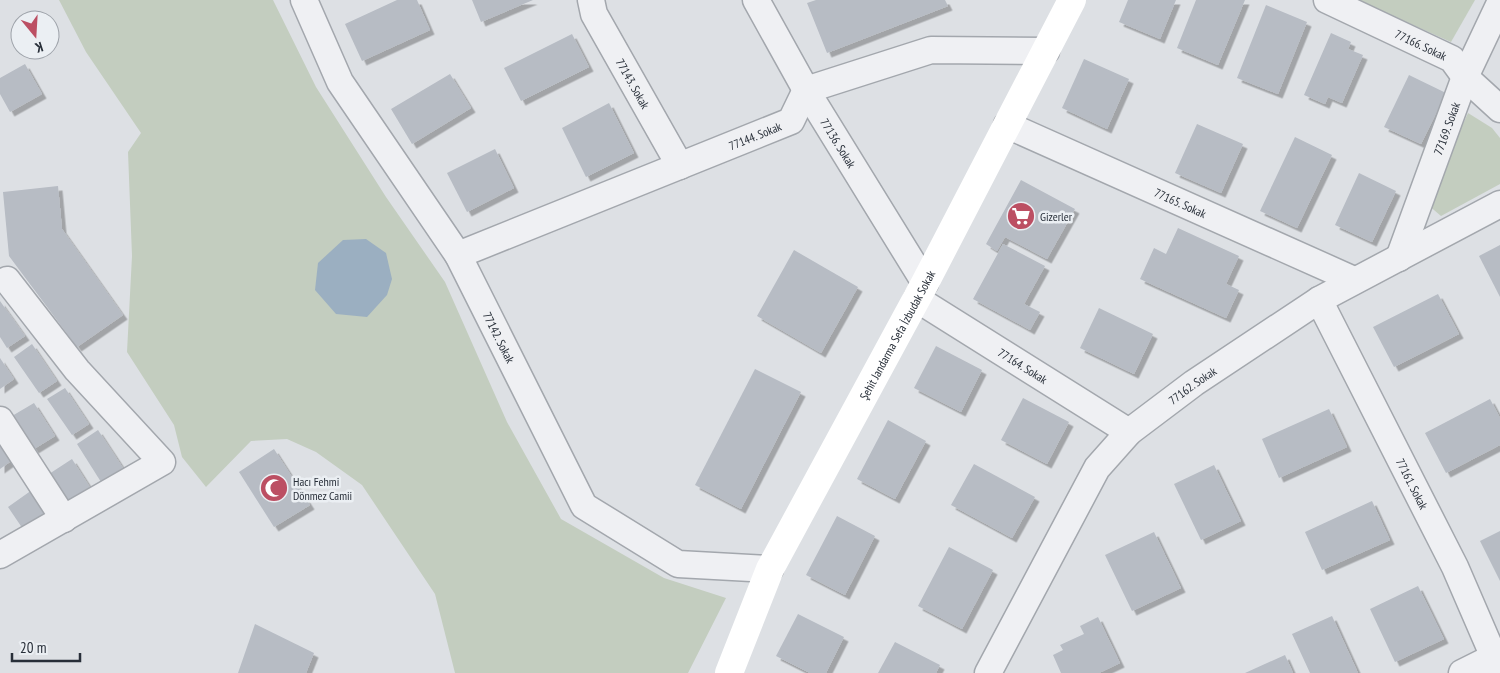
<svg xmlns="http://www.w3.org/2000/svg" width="1500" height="673" font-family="'PT Sans Narrow',sans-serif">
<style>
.green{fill:#c3cdbf}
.water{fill:#9bafc1}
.building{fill:#b7bcc4;filter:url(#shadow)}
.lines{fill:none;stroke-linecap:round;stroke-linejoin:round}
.minor-casing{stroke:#a3a7ad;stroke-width:29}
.minor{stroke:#eff0f3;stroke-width:26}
.secondary{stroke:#fff;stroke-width:28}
.labels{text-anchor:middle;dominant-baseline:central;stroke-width:5;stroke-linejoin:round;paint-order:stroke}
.street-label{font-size:12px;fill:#282f39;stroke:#ebeff3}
.poi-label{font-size:12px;fill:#282f39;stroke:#ebeff3;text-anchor:start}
</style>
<defs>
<filter id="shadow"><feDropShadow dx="4.5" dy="4.5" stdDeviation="0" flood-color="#0004"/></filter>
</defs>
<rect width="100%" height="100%" fill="#dde0e4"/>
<g class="green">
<polygon points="59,0 273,0 316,87 386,197 445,282 507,422 561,519 664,578 726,598 688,673 455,673 435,594 362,485 316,452 287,439 251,441 206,487 182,457 174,425 127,352 132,256 128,152 141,133 86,52"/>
<polygon points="1357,0 1475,0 1451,42"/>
<polygon points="1468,113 1492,128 1500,138 1500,184 1441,216 1427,204"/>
</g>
<polygon class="water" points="366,239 386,253 392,279 387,295 367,317 336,314 315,290 318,263 343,240"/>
<g class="building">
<polygon points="397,0 417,0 430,30 362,61 345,24"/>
<polygon points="472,0 533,0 481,22"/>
<polygon points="816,0 945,0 948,6 827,53 807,3"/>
<polygon points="1128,0 1176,0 1160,39 1119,22"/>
<polygon points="1196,0 1245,0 1218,65 1177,48"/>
<polygon points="1266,5 1307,22 1278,94 1237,78"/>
<polygon points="1331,33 1351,42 1348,49 1363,55 1342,103 1328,97 1325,104 1304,95"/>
<polygon points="572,34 589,67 521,101 504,68"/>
<polygon points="1084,59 1129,79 1107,129 1062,108"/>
<polygon points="25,64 42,94 10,112 0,94 0,78"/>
<polygon points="450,74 471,108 412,144 391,109"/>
<polygon points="1409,75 1446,93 1421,144 1384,127"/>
<polygon points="609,103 634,153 586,177 562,128"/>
<polygon points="1197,124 1243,144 1221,193 1175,173"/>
<polygon points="1295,137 1332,155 1297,228 1260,211"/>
<polygon points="495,149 514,188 467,212 447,173"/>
<polygon points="1359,173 1396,191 1372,242 1335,225"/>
<polygon points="1021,180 1075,209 1047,259 1005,237 997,251 986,244"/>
<polygon points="58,186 62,229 123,315 77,347 9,256 3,192"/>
<polygon points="1178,228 1239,256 1226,284 1239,290 1226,318 1140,279 1154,248 1166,254"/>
<polygon points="1003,244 1045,266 1024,304 1040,312 1030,330 973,299"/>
<polygon points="1500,245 1500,297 1479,256"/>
<polygon points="794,250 858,287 821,353 757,316"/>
<polygon points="1438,294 1459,334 1394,367 1373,327"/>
<polygon points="0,301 25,336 7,348 0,337"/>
<polygon points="1099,308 1153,334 1134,374 1080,348"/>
<polygon points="32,344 57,381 39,393 14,357"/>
<polygon points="936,346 982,370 961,412 914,388"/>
<polygon points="0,358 14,379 0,389"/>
<polygon points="755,369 801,392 741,509 695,485"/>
<polygon points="65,388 89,424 72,435 47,399"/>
<polygon points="1023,398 1069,422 1047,464 1001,440"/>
<polygon points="1490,399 1500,418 1500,445 1446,473 1425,433"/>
<polygon points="34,403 55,436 34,449 12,416"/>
<polygon points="1329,409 1347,447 1279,478 1262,439"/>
<polygon points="888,420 926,441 895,499 857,479"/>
<polygon points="98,430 123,468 101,482 77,444"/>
<polygon points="0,436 14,459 0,469"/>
<polygon points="274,449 310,505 274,527 239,472"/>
<polygon points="72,459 91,489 69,504 49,474"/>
<polygon points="974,464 1035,497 1012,538 951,505"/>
<polygon points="1214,465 1241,521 1201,540 1174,484"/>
<polygon points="32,490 52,518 27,535 8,507"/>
<polygon points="1372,501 1390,540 1322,570 1305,532"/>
<polygon points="837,516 875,536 845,595 806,575"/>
<polygon points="1500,531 1500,581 1480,541"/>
<polygon points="1154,532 1181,588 1132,611 1105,555"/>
<polygon points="949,547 993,570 962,629 918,606"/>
<polygon points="1418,586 1444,639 1395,662 1370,609"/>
<polygon points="798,614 844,637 826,673 810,673 776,656"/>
<polygon points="1332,616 1358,673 1310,673 1292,634"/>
<polygon points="1098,617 1120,663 1099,673 1061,673 1053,655 1063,650 1060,645 1084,634 1080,626"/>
<polygon points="255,624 314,653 306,673 238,673"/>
<polygon points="895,642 940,665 936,673 878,673"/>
<polygon points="1285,655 1293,673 1245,673"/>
</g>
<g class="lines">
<defs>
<g id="minor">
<path id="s1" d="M304 0 340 82 458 255 584 506 678 564 770 569"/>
<path id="s2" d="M591 0 594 14 680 166"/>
<path id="s3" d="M756 0 806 90 925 283"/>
<path id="s4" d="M1327 0 1452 59 1465 77 1500 109"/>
<path id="s5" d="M1007 125 1354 280"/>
<path id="s6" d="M458 255 791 121 806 90 931 50 1046 51"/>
<path id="s7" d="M1399 258 1465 77 1500 3"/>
<path id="s8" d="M917 299 1129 432"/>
<path id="s9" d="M1319 300 1455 567 1500 671"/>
<polyline points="0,420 64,519"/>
<polyline points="0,555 162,462 77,370 7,280"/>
<path id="s10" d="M988 673 1097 468 1129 432 1194 383 1319 300 1500 204"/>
<polyline points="1462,673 1494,657"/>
</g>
</defs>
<use href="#minor" class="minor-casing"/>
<use href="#minor" class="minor"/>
<path class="secondary" id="s11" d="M729 673 770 569 925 283 1072 0"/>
</g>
<defs>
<symbol id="supermarket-disc" viewBox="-11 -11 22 22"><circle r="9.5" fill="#bc4f63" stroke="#ebeff3"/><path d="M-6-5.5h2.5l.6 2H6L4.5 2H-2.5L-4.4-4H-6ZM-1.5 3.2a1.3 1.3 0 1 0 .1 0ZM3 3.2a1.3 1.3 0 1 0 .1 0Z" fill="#fff"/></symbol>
<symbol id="mosque-disc" viewBox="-11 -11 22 22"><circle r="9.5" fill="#bc4f63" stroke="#ebeff3"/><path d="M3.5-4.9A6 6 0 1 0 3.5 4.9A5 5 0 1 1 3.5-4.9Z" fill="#fff"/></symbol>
</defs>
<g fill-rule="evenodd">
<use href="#supermarket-disc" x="1005" y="200" width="32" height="32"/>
<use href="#mosque-disc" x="258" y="472" width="32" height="32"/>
</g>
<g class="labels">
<g class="street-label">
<text stroke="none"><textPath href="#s4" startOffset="104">77166. Sokak</textPath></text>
<text stroke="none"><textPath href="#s2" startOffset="94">77143. Sokak</textPath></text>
<text stroke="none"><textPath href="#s7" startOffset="138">77169. Sokak</textPath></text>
<text stroke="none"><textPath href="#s6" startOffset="320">77144. Sokak</textPath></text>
<text stroke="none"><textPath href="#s3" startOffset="165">77136. Sokak</textPath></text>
<text stroke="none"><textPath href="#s5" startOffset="190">77165. Sokak</textPath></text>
<text stroke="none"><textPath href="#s11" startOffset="378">Şehit Jandarma Sefa İzbudak Sokak</textPath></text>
<text stroke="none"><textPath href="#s1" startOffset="391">77142. Sokak</textPath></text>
<text stroke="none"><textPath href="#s8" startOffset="125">77164. Sokak</textPath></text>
<text stroke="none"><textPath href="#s10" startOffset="359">77162. Sokak</textPath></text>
<text stroke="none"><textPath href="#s9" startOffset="206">77161. Sokak</textPath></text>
</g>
<g class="poi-label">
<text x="1040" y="216">Gizerler</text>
<text x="293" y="481">Hacı Fehmi<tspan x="293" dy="14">Dönmez Camii</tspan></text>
</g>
</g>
<g transform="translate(35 35) rotate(162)"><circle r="24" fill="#ebeff3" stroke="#9da2a9"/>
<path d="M0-4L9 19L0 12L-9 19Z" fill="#bc4f63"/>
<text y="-8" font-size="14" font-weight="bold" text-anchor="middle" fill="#282f39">K</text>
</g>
<path d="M12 653v8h68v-8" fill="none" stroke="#282f39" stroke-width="2.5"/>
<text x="20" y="653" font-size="15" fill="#282f39" stroke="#ebeff3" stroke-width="4" paint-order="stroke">20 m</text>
</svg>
